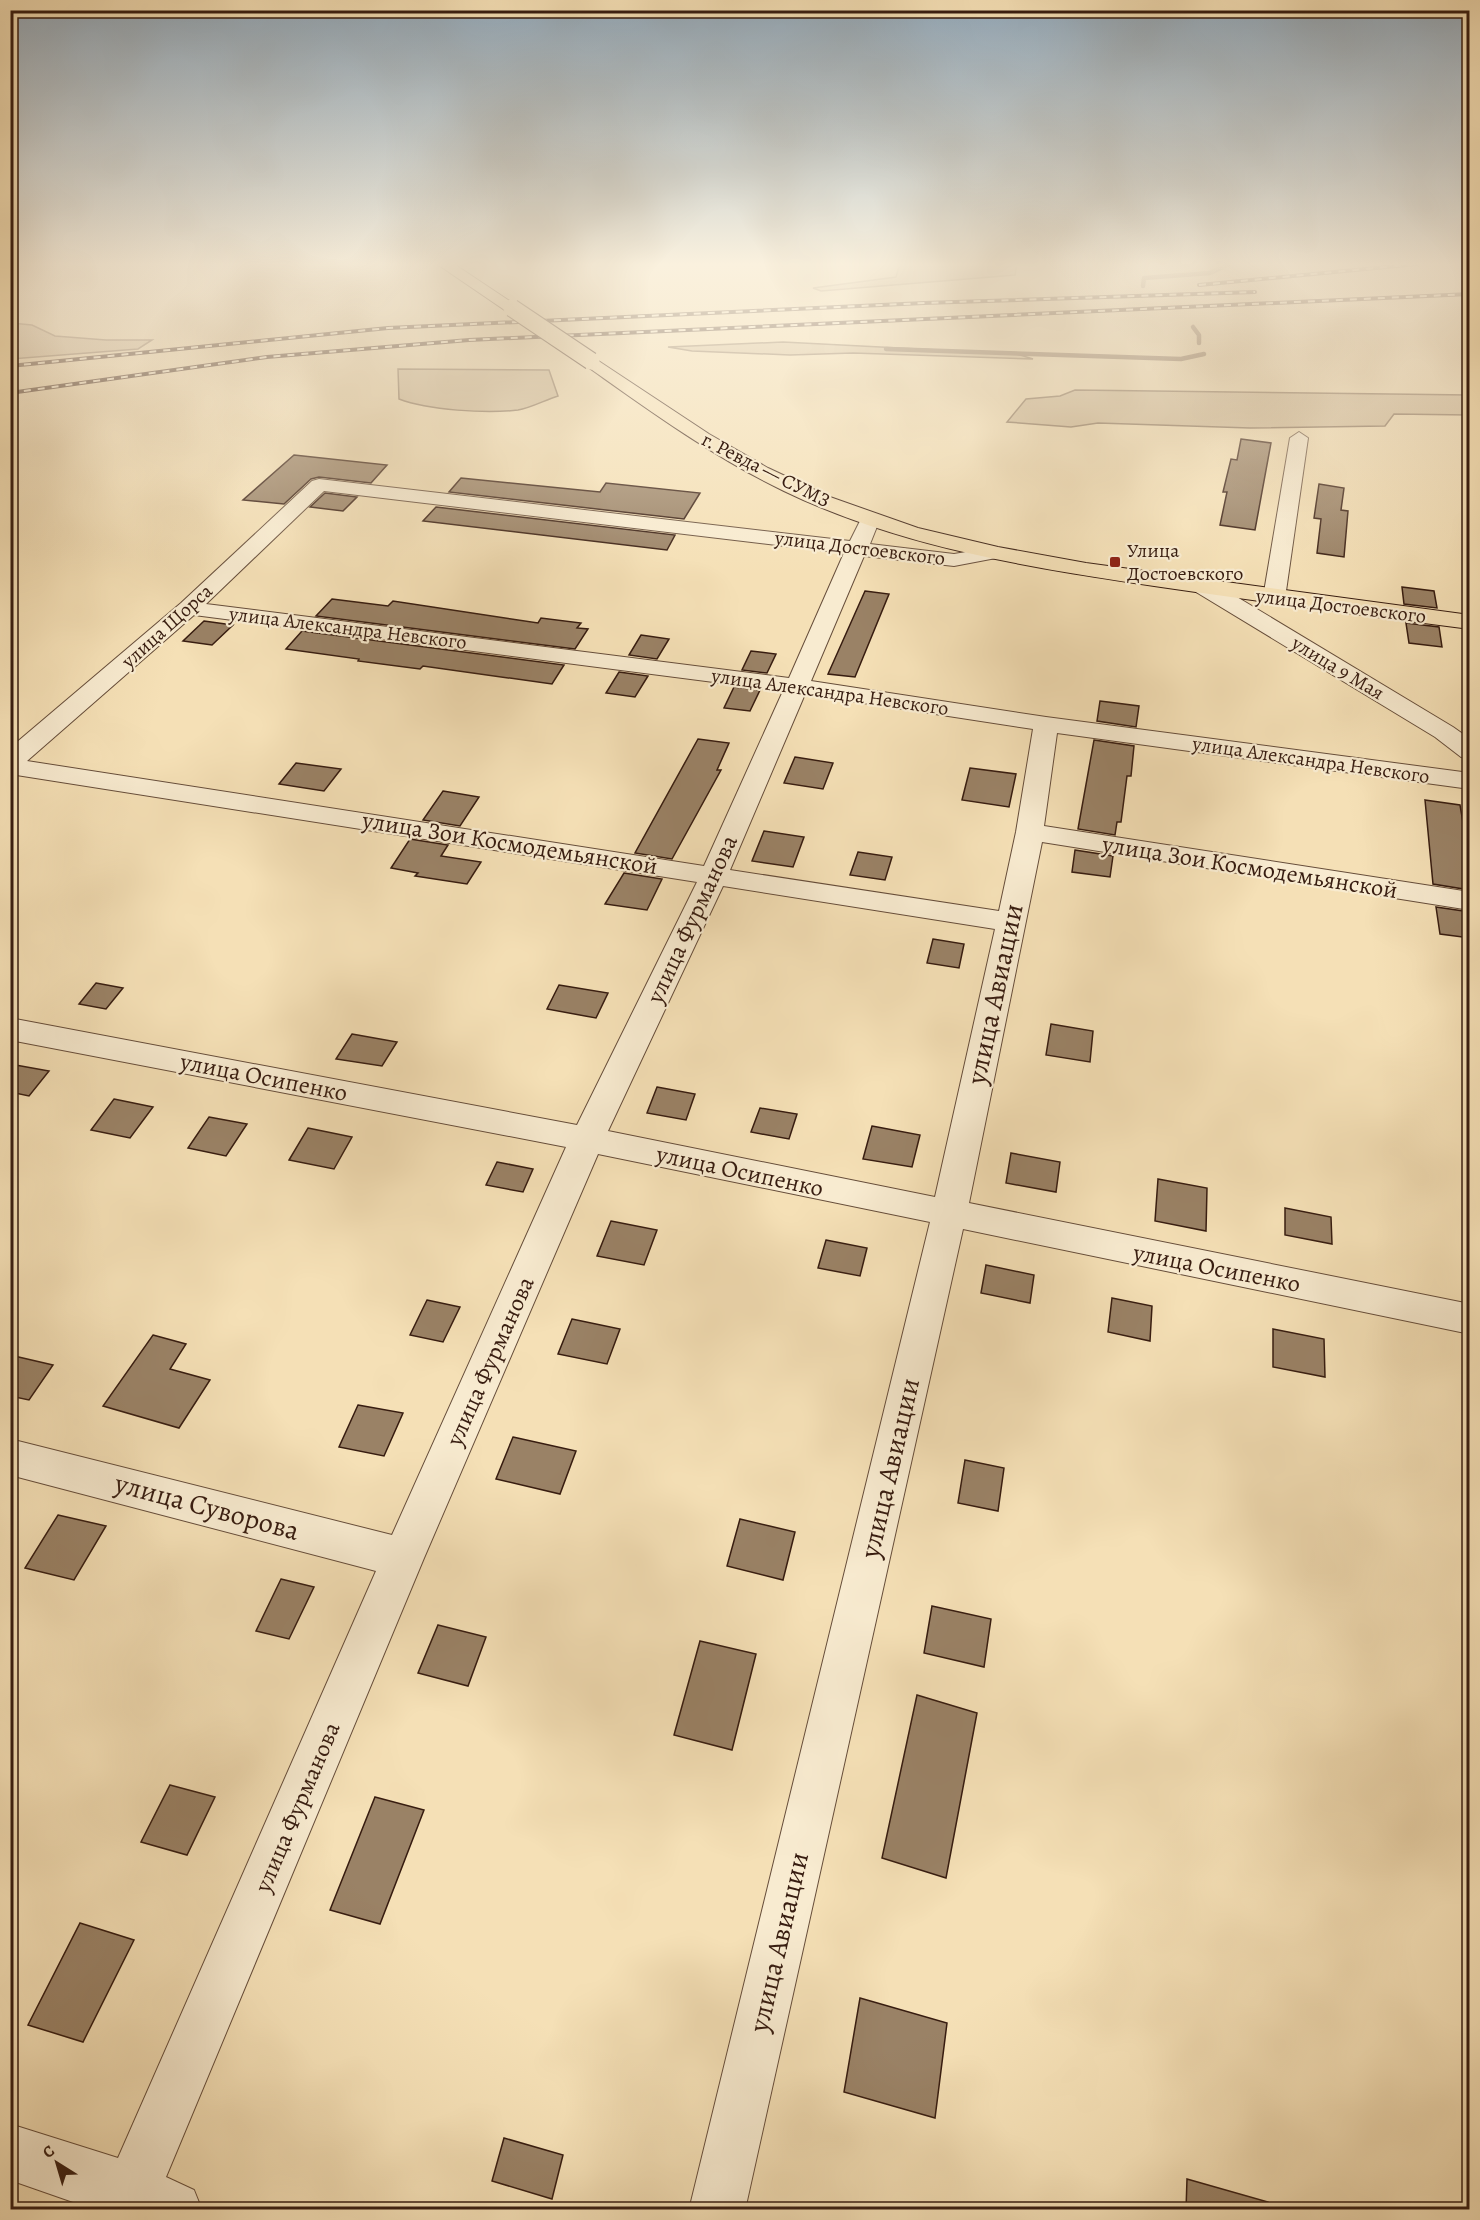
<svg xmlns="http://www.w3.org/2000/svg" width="1480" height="2220" font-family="Alegreya,serif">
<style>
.green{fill:#d5bf9a;stroke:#866e55;stroke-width:1.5}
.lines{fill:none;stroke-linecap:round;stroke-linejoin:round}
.stream{stroke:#826952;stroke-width:4.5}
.building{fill:#9a8266;stroke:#371c10;stroke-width:1.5}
.minor-casing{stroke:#664d3a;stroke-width:2}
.major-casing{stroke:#371c10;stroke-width:2}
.minor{fill:#f8ebd0;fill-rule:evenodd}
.major{fill:#f5e0b6;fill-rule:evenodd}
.rail-casing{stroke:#371c10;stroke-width:4}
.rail{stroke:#f8ebd0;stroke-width:2;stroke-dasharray:7;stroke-linecap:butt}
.major-bridge-casing{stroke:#371c10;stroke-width:19;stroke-linecap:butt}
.major-bridge{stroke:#f5e0b6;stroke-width:17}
.poi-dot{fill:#8f2418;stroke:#f8ebd0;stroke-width:2}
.labels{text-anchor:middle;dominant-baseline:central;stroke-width:4.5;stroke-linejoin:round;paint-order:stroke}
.far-street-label{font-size:20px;fill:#371c10;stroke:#f8ebd0}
.far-poi-label{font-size:20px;fill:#371c10;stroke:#f8ebd0;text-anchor:start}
.street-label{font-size:24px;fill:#371c10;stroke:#f8ebd0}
.near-street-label{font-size:28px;fill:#371c10;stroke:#f8ebd0}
</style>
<rect width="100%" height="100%" fill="#f5e0b6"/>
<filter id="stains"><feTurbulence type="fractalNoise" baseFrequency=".00333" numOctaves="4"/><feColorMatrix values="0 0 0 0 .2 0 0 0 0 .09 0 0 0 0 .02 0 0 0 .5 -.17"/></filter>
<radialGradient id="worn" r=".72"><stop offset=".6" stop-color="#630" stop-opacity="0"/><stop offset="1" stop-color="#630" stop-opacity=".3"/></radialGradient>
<g class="green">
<polygon points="896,264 1017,264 1015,275 821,291 813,288 896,277 899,266"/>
<polygon points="11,323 32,325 55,336 106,340 152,340 138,349 11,359"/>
<polygon points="783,342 1017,354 1033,359 853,353 790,355 692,351 668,347"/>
<path d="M398 369 549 370 558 396C545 400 531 408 518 410 486 414 428 410 399 399Z"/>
<polygon points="1075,390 1469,395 1469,415 1394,414 1385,426 1250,428 1098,423 1071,427 1007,422 1026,399 1060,396"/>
</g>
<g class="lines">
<g class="stream">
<polyline points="1143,286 1144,278 1210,273 1229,264"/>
<polyline points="1193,327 1199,335 1199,343"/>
<polyline points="886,349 1181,359 1204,354"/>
</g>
</g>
<g class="building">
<polygon points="1241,439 1271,443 1255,530 1220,525 1227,492 1223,492 1231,459 1237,460"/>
<polygon points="294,455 387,465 371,483 319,477 311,479 284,504 243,500"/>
<polygon points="461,478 600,492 606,483 700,493 684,519 449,492"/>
<polygon points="1319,484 1344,488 1341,510 1348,511 1344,557 1317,553 1321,519 1314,518"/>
<polygon points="325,493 357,497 343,511 310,507"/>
<polygon points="436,507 675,535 667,550 423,521"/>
<polygon points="1402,587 1434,591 1437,608 1404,604"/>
<polygon points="865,591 889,594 855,677 828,674"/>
<polygon points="332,599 388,606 393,601 538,623 541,618 581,623 577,628 588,629 575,649 316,616"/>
<polygon points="204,621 233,625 212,645 183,641"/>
<polygon points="1406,623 1439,627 1442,647 1409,643"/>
<polygon points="302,631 564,665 552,684 423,666 420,669 358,661 359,659 286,649"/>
<polygon points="641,635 669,639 657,659 629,655"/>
<polygon points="751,651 776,654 767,673 742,670"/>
<polygon points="619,672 648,676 635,697 606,693"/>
<polygon points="734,687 760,690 750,711 724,708"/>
<polygon points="1100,701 1139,706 1136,727 1097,721"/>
<polygon points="698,739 729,743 717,770 721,770 672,859 635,853"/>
<polygon points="1094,740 1134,746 1131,776 1127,776 1121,822 1117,822 1115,835 1078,829"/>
<polygon points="795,757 833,763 823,789 784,783"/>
<polygon points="296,763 341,769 324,791 279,784"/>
<polygon points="970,768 1016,774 1009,807 962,800"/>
<polygon points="443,791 479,797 460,826 423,820"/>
<polygon points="1425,800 1460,805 1470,863 1470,890 1433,884"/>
<polygon points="764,831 804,837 793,867 752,861"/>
<polygon points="410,839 448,845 441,856 481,862 467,884 415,876 418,873 391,868"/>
<polygon points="1075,850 1113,856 1110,877 1072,872"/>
<polygon points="858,852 892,857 885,880 850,875"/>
<polygon points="624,873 662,879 647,910 605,904"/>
<polygon points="1436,907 1470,912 1470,938 1440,934"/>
<polygon points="933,939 964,944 959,968 927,963"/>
<polygon points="96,983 123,988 106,1009 79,1004"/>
<polygon points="559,985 608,993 596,1018 547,1009"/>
<polygon points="1051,1024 1093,1031 1090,1062 1046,1055"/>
<polygon points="352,1034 397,1042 382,1066 336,1059"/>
<polygon points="10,1064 49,1071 29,1096 10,1092"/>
<polygon points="657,1087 695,1094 686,1120 647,1113"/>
<polygon points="114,1099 153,1107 130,1138 91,1130"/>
<polygon points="760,1108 797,1114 789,1139 751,1132"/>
<polygon points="209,1117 247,1124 226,1156 188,1148"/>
<polygon points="872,1126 920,1135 912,1167 863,1159"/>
<polygon points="308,1128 352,1137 334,1169 289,1160"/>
<polygon points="1011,1153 1060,1162 1056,1192 1006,1183"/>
<polygon points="497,1162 533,1169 523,1192 486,1185"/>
<polygon points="1158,1179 1207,1188 1206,1231 1155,1221"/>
<polygon points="1285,1208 1331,1217 1332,1244 1285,1235"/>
<polygon points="611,1221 657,1230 644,1265 597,1256"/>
<polygon points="826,1240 867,1248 860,1276 818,1268"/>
<polygon points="986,1265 1034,1275 1030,1303 981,1293"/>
<polygon points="1112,1298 1152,1306 1150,1341 1108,1332"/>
<polygon points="427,1300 460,1307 443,1342 410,1335"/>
<polygon points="572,1319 620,1329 607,1364 558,1354"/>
<polygon points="1273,1329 1324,1339 1325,1377 1273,1367"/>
<polygon points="153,1335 186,1344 170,1369 210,1380 179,1428 103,1406"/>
<polygon points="10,1355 53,1365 29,1400 10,1396"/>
<polygon points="358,1405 403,1413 384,1456 339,1447"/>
<polygon points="513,1437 576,1451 560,1494 496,1479"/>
<polygon points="965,1460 1004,1468 998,1511 958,1503"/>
<polygon points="58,1515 106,1526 74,1580 25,1568"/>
<polygon points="740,1519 795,1532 783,1580 727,1566"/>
<polygon points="281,1579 314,1587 289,1639 256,1631"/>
<polygon points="932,1606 991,1619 984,1667 924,1653"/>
<polygon points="438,1625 486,1637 468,1686 418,1673"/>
<polygon points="700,1641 756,1654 732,1750 674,1735"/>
<polygon points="917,1695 977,1713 946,1878 882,1858"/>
<polygon points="170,1785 215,1797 187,1855 141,1842"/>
<polygon points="375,1797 424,1810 380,1924 330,1910"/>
<polygon points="80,1923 134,1940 83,2042 28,2025"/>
<polygon points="860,1998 947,2023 935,2118 844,2092"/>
<polygon points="504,2138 563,2155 552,2199 492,2181"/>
<polygon points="1187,2179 1268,2202 1267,2210 1186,2210"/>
</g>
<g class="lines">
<defs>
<g id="minor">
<polygon points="1299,432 1308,438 1285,598 1282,603 1266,603 1263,598 1290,438"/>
<path d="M319 479 850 541 863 515H877L880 519 870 544 954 554 989 548 996 550 1000 554 996 558 954 566 864 556 811 681 1046 717 1470 773V789L1057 733 1044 826 1470 892V910L1042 842 969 1203 1470 1304V1334L963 1229 745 2210H689L930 1222 598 1154 424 1558 166 2177 194 2190 202 2210H96L10 2180V2124L118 2158 376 1571 10 1475V1439L392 1535 566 1147 10 1040V1018L577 1125 697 882 10 774V748L181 603 312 481ZM324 491 844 553 789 678 206 604ZM194 615 783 691 704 866 27 761ZM805 694 1033 729 1016 832 999 911 730 870ZM723 886 995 929 935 1197 608 1131Z"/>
<polygon points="1204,580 1212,582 1453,727 1470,739 1470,759 1461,757 1435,737 1196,592 1193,587 1196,582"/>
</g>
<g id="major">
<polygon points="437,264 454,264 520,308 518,311 506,311"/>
<path d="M591 356 709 434 768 468 830 497 918 528 998 547 1086 563 1470 615V629C1367 616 1264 602 1161 587 1033 568 902 548 784 491 713 457 649 410 585 365L583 361 585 357Z"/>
</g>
</defs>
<use href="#minor" class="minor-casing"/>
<use href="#major" class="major-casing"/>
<use href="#minor" class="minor"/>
<use href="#major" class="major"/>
<defs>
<g id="rail">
<polyline points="1199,285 1417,264"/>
<polyline points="10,366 388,328 924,303 1255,292"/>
<polyline points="10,393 267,357 469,340 1470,294"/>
</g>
</defs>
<use href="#rail" class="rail-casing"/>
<use href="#rail" class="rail"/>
<defs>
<polyline id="major-bridge" points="512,308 591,361"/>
</defs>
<use href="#major-bridge" class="major-bridge-casing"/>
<use href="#major-bridge" class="major-bridge"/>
</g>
<linearGradient id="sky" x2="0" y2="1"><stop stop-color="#93abbe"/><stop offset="0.46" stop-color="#faf1de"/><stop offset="1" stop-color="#faf1de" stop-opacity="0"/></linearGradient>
<rect width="1480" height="575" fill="url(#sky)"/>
<rect class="poi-dot" x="1109" y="556" width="12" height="12" rx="3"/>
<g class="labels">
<g class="far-street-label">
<text transform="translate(766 470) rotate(27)">г. Ревда — СУМЗ</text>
<text transform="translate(860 548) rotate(7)">улица Достоевского</text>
<text transform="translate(1341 606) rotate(7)">улица Достоевского</text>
<text transform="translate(167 626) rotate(-42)">улица Щорса</text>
<text transform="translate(348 628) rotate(7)">улица Александра Невского</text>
<text transform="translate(1338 668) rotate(31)">улица 9 Мая</text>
<text transform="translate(830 692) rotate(8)">улица Александра Невского</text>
<text transform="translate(1311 760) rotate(8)">улица Александра Невского</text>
</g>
<g class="far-poi-label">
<text x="1127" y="550">Улица<tspan x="1127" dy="23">Достоевского</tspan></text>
</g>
<g class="street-label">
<text transform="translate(510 843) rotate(9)">улица Зои Космодемьянской</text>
<text transform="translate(1250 867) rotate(9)">улица Зои Космодемьянской</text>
<text transform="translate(692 919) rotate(-65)">улица Фурманова</text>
<text transform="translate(264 1077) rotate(11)">улица Осипенко</text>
<text transform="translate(740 1171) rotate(12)">улица Осипенко</text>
<text transform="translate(1217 1268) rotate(11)">улица Осипенко</text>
<text transform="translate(490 1361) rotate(-66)">улица Фурманова</text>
<text transform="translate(297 1807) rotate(-67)">улица Фурманова</text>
</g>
<g class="near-street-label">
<text transform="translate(995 994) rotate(-78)">улица Авиации</text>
<text transform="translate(890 1468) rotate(-77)">улица Авиации</text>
<text transform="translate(207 1507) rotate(15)">улица Суворова</text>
<text transform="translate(779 1942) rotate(-77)">улица Авиации</text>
</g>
</g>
<rect width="1480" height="2220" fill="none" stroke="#f5e0b6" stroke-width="36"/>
<rect x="12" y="12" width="1456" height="2196" fill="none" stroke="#371c10" stroke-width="3"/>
<rect x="18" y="18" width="1444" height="2184" fill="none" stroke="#371c10" stroke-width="1.5"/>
<g transform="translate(57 2163) rotate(323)" stroke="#f8ebd0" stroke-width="4.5" paint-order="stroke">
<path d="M0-4.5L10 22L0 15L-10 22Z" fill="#371c10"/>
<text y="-9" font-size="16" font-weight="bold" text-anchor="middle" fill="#371c10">С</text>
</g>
<rect width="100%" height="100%" filter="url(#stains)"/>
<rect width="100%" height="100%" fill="url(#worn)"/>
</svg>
